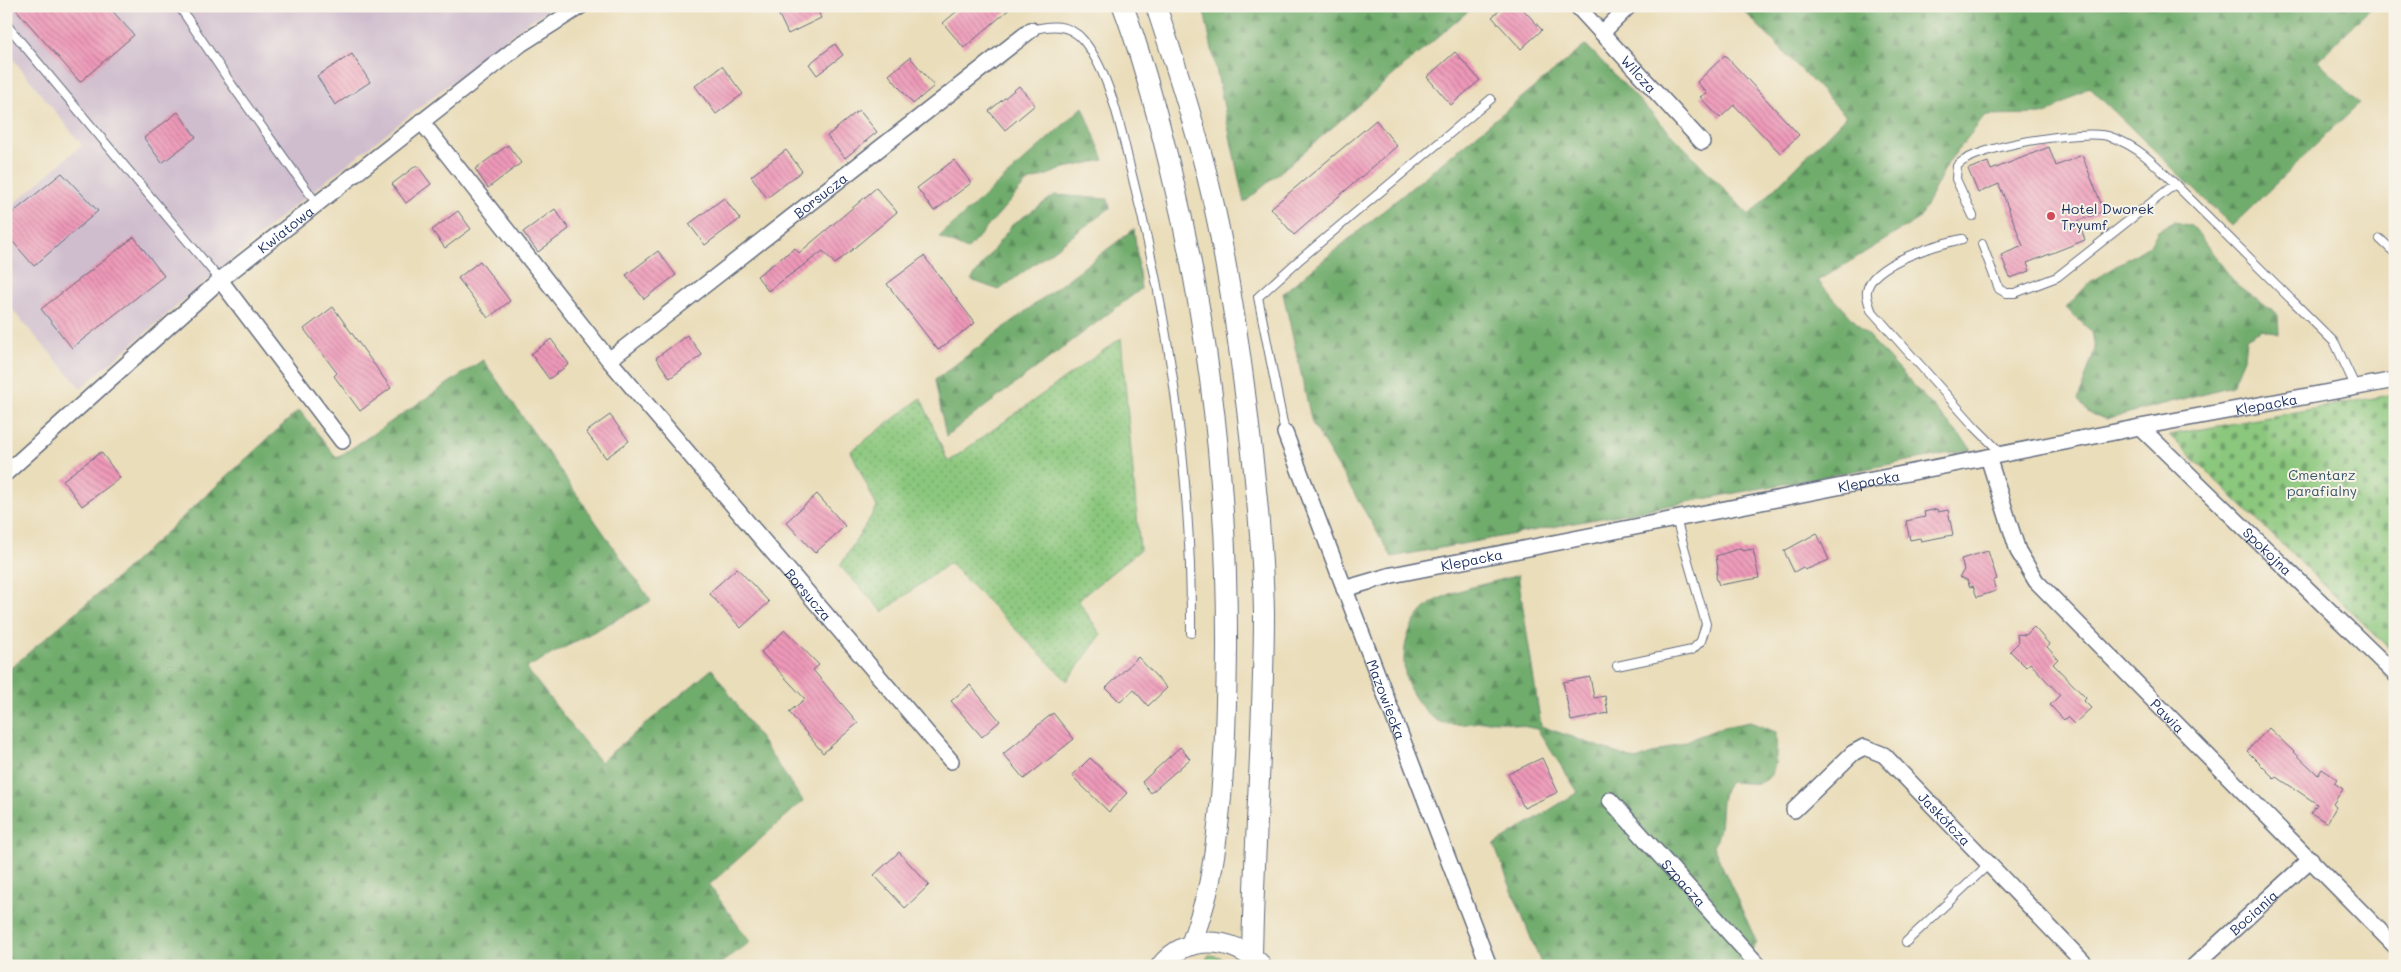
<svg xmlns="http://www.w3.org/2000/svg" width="2401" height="972" font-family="Mali,sans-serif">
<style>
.industrial{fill:#cfbdce}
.grass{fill:url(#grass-dots);stroke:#537b6e}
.forest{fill:url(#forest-firs);stroke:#466e65}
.cemetery{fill:url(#cemetery-stones);stroke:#537b6e}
.building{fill:url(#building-back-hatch)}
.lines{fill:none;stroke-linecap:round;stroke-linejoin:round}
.lane-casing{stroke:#636c7e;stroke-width:10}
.street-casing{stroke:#636c7e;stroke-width:18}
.secondary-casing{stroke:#636c7e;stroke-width:22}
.lane{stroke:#fff;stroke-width:8}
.street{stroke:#fff;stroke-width:15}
.secondary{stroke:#fff;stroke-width:20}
.poi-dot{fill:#d1495b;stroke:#f7f3e8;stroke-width:2}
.labels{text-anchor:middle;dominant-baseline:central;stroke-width:4;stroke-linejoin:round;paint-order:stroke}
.street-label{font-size:14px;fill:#1b2f5e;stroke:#f7f3e8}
.poi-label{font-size:14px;fill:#1b2f5e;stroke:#f7f3e8;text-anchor:start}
.park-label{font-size:14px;fill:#375566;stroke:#f7f3e8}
</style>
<defs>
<pattern id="grass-dots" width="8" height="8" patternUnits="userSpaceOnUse" patternTransform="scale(1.25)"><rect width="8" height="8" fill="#8bc77d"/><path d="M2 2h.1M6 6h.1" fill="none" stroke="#71a26a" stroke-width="1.8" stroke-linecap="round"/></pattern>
<pattern id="forest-firs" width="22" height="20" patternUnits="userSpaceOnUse" patternTransform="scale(1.25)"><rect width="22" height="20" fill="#70ac6c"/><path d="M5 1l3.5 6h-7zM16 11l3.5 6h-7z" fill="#5b8c5c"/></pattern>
<pattern id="cemetery-stones" width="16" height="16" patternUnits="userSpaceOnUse" patternTransform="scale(1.25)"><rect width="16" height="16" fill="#8bc77d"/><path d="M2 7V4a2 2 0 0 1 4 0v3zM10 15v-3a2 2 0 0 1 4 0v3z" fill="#71a26a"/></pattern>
<pattern id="building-back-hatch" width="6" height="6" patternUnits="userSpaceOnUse" patternTransform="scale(1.25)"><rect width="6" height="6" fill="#ef99b8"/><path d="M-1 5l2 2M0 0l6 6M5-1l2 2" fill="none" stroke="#c17d99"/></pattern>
</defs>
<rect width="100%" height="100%" fill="#f7f3e8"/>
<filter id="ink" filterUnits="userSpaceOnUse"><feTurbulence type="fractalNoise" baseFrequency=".02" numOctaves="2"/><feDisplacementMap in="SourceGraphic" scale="10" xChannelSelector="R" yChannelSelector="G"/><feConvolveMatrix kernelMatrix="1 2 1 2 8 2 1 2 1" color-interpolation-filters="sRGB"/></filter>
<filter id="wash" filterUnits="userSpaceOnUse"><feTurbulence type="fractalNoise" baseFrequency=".0096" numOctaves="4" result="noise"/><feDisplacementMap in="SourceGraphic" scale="20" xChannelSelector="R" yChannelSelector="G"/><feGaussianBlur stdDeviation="1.12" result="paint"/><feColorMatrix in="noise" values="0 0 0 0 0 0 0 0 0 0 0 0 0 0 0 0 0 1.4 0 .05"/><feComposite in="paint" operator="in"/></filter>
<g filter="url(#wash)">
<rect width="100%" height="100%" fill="#eaddba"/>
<polygon class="industrial" points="6,6 554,6 527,23 290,209 81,388 6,303 6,211 82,145 6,50"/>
<g class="grass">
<polygon points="1121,338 1140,550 1078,600 1101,635 1067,681 949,563 883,612 840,566 877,507 851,451 921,398 948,462"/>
<polygon points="1209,955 1220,957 1236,966 1202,966"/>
</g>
<g class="forest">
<polygon points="1203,6 1474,6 1244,203"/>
<polygon points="1739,6 2373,6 2318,60 2359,103 2232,226 2089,87 2046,114 1986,115 1949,161 1919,219 1818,281 1972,449 1392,557 1312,423 1283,293 1586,45 1749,215 1846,116"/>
<polygon points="1083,107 1104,160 1065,168 1026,183 967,250 939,237"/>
<polygon points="1055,195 1108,199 1110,208 999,290 971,280 1012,225"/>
<polygon points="2174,222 2192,226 2236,284 2278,315 2279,334 2262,329 2246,338 2244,358 2232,386 2106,419 2089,413 2078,400 2095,349 2092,332 2066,308 2090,282 2149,246 2158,231"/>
<polygon points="1134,229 1141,289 946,436 935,380"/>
<polygon points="483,360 651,601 526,668 600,762 712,669 803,801 709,885 750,942 717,966 6,966 6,672 121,574 299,410 337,458"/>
<path d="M1518 575 1541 726 1636 760 1723 727 1750 722 1776 732C1776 747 1780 780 1758 783 1749 784 1739 782 1730 782 1715 799 1727 827 1713 846L1757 943 1741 966H1542L1494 845 1578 792 1537 729C1525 727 1512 723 1500 721 1479 719 1461 729 1440 722 1426 716 1409 692 1406 678 1399 648 1410 612 1441 598 1464 587 1493 583 1518 575Z"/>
</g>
<polygon class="cemetery" points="2395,394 2395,654 2169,435"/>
<g id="blocks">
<g class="building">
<polygon points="13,6 108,6 134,35 80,82"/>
<polygon points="792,6 815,6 821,18 788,34 778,13"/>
<polygon points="963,6 1013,6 964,48 943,23"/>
<polygon points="1504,6 1520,6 1542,30 1521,49 1492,17"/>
<polygon points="835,44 843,55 817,75 809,64"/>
<polygon points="1455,52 1480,80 1451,105 1427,77"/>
<polygon points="352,54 370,82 335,105 317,76"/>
<polygon points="1725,55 1799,135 1780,153 1734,105 1720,118 1700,97 1707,93 1697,82"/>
<polygon points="910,57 934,86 913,104 889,75"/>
<polygon points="722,66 743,94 716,114 695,86"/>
<polygon points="1019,86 1035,105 1005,130 989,111"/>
<polygon points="859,110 877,132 845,158 827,136"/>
<polygon points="178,112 196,137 162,163 144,138"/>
<polygon points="1376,120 1397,146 1294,235 1271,208"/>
<polygon points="508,145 521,163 488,188 475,169"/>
<polygon points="2049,147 2056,166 2082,155 2104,211 2078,221 2085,240 2027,263 2030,271 2010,278 2001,255 2023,246 1999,184 1978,193 1968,169 1988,162 1991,170"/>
<polygon points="786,150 802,171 767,198 751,176"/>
<polygon points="954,160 971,183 934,211 917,188"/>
<polygon points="417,165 431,184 406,203 392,184"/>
<polygon points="62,173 98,211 34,266 13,242 6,248 6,218"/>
<polygon points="876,188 897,212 835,264 823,251 768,291 757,276 795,248 799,253"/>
<polygon points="724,198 740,219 705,245 689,224"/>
<polygon points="555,209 569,229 538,252 523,232"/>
<polygon points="458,211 471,229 445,248 432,230"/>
<polygon points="134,237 164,276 72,348 41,309"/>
<polygon points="658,251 676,275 644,299 626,275"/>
<polygon points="924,256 975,323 938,350 887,284"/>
<polygon points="480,261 510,301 488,318 458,278"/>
<polygon points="333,307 391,388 360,411 334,376 337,373 304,329"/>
<polygon points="687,335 702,355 670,378 656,358"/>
<polygon points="551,339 569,364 549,379 531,354"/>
<polygon points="610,415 629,441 606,458 586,432"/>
<polygon points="101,452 120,478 82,506 63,480"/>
<polygon points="817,494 845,526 815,553 786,522"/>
<polygon points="1937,509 1938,512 1948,510 1953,535 1921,541 1920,538 1910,540 1906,521 1925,517 1924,512"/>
<polygon points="1817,533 1829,560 1805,570 1803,567 1794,572 1784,551"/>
<polygon points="1741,548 1742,551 1753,549 1759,578 1719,585 1716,577 1718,569 1716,556"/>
<polygon points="1988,551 1997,579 1993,581 1996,591 1977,597 1973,586 1970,587 1967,580 1959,577 1964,570 1961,559"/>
<polygon points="737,568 769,602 741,628 709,593"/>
<polygon points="2034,627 2049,644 2047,647 2058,659 2053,664 2086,698 2084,701 2091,708 2074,724 2067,717 2064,720 2050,705 2060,695 2030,663 2026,667 2010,651 2018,643 2017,634 2026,635"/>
<polygon points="785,630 819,665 813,670 858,723 823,753 789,712 805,699 761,652"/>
<polygon points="1138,657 1167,688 1148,706 1134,690 1120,702 1106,688"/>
<polygon points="1590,677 1594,698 1605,696 1608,713 1571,721 1563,682"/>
<polygon points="970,685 1000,721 982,737 951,701"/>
<polygon points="1053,713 1074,739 1024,779 1003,754"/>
<polygon points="2269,728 2318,775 2322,769 2337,779 2334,783 2343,789 2333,804 2336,807 2327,823 2311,813 2317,804 2277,777 2275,779 2247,751"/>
<polygon points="1180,747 1190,759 1151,793 1142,782"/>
<polygon points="1090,758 1127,793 1109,812 1072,776"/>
<polygon points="1542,758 1558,792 1524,808 1508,774"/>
<polygon points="899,852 929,885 905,908 874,875"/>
</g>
</g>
</g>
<g filter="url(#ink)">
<use href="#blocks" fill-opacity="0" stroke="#636c7e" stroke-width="1"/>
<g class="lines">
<defs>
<g id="lane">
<polyline points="179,6 232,85 317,204"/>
<polyline points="6,24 220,280"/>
<path d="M1031 30C1050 25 1069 23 1083 40 1109 71 1121 128 1130 167 1169 318 1192 476 1191 633"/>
<path d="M1973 216 1956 179 1957 166C1973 146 2087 128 2111 137 2138 146 2155 164 2175 184"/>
<path d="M1962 239C1939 244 1871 263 1867 291 1866 296 1869 304 1871 310L1974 426 2002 454"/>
<polyline points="2380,239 2395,253"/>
<polyline points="1982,244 1999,289 2006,293 2015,293 2057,277 2175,184 2335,343 2356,388"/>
<polyline points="1285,433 1258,297 1298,261 1491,99"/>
<polyline points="1617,666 1692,650 1701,641 1706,624 1676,519"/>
<polyline points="1906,942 1989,864"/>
</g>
<g id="street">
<path id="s1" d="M1577 6 1702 142"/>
<polyline points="1602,33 1629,6"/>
<path id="s2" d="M421 121 609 360 951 761"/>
<polyline points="220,280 342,441"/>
<path id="s3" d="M609 360 1031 30"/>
<path id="s4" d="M2140 427 2395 674"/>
<path id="s5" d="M1285 433 1489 966"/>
<path id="s6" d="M1988 457 2018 551 2036 581 2395 946"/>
<path id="s7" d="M6 473 220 280 521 44 581 6"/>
<path id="s8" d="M1344 589 1392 575 2140 427 2395 380"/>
<path id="s9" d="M1610 800 1759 966"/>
<path id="s10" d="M1794 810 1853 753 1864 747 1884 755 2087 966"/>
<path id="s11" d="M2194 966 2311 859"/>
</g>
<g id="secondary">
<path d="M1123 6C1143 59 1157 113 1170 167 1209 326 1228 488 1227 651 1226 728 1224 804 1210 880 1206 902 1198 923 1191 945"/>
<path d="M1156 6C1180 78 1203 150 1218 224 1232 294 1242 364 1250 435 1257 494 1263 553 1264 613 1264 727 1254 842 1252 956"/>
<path d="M1161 966C1186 933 1233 937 1260 964"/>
</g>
</defs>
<use href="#lane" class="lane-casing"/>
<use href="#street" class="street-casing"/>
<use href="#secondary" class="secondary-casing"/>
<use href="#lane" class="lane"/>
<use href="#street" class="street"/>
<use href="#secondary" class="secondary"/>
</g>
</g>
<circle class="poi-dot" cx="2051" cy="216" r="5"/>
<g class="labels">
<g class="street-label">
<text stroke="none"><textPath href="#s1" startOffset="92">Wilcza</textPath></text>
<text stroke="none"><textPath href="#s3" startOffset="268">Borsucza</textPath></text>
<text stroke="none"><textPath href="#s7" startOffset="371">Kwiatowa</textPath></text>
<text stroke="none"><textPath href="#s8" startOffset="941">Klepacka</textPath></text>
<text stroke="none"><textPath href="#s8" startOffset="536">Klepacka</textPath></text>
<text stroke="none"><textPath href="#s4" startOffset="178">Spokojna</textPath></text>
<text stroke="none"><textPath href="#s8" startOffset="131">Klepacka</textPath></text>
<text stroke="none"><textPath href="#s2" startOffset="612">Borsucza</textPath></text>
<text stroke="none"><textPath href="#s5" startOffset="285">Mazowiecka</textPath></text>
<text stroke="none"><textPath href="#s6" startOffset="322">Pawia</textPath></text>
<text stroke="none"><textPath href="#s10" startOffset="204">Jaskółcza</textPath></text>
<text stroke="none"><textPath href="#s9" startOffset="111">Szpacza</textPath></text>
<text stroke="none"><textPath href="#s11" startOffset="80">Bociania</textPath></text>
</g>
<g class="poi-label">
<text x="2061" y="208">Hotel Dworek<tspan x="2061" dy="16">Tryumf</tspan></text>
</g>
<g class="park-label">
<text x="2322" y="474">Cmentarz<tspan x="2322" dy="16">parafialny</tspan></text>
</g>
</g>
<rect width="2401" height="972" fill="none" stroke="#f7f3e8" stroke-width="25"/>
</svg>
